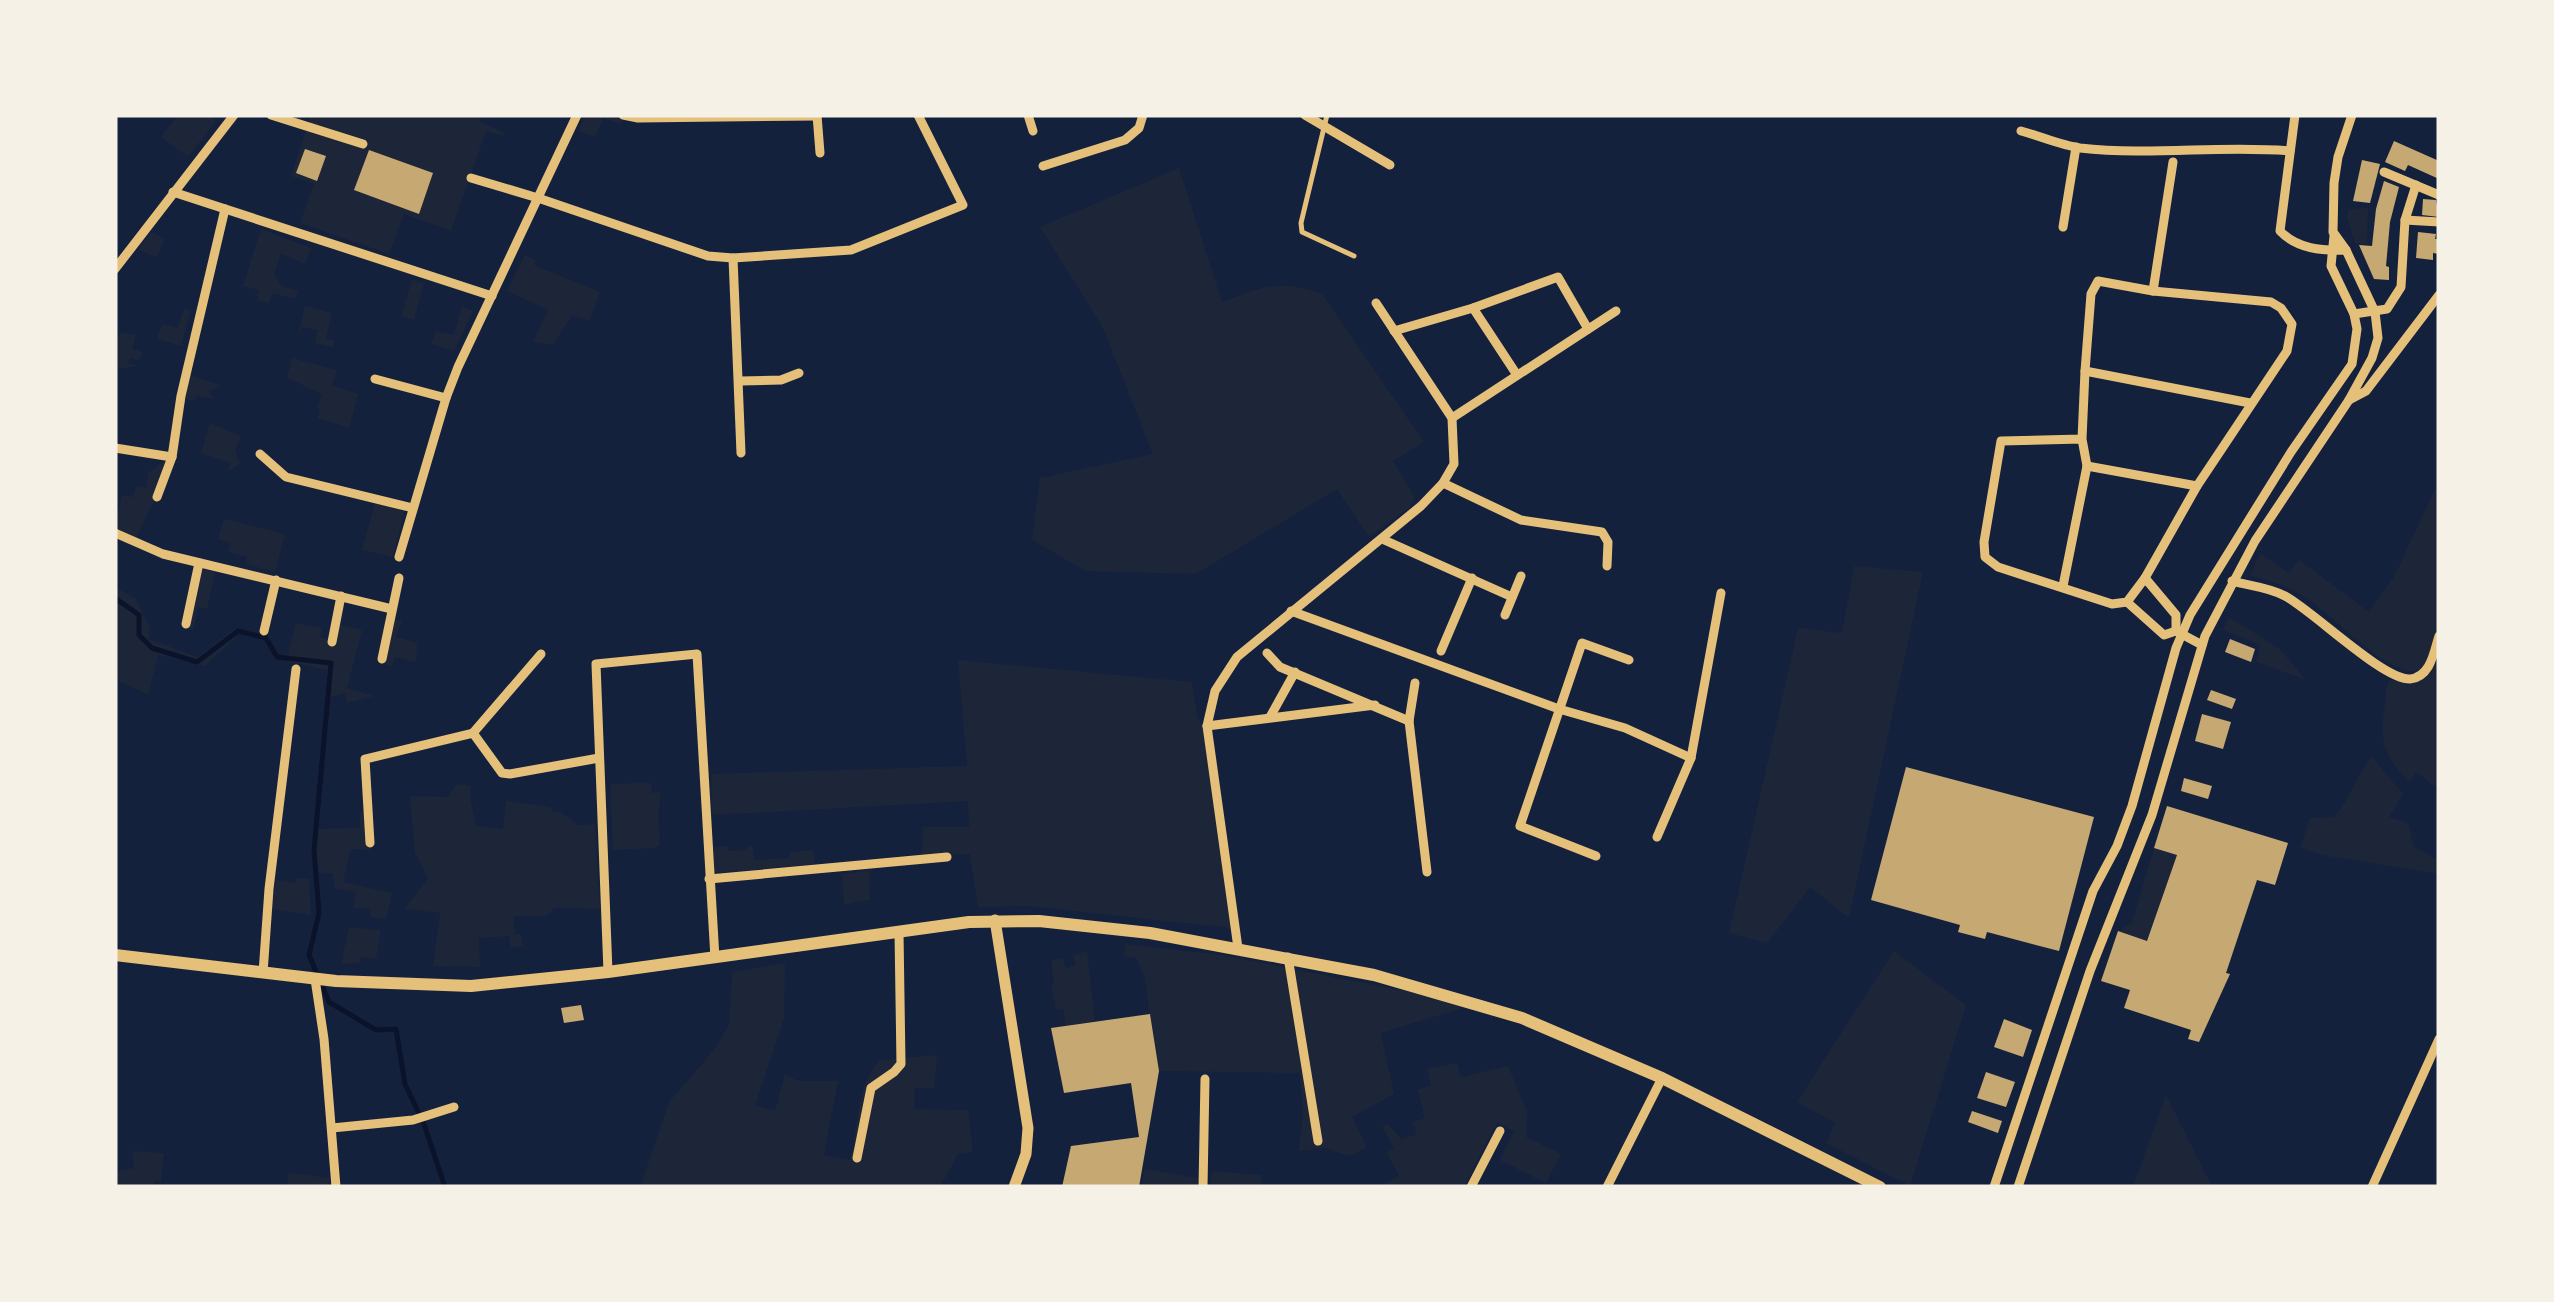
<svg xmlns="http://www.w3.org/2000/svg" width="2554" height="1302" font-family="Quicksand,sans-serif">
<style>
.green{fill:#1d2539}
.lines{fill:none;stroke-linecap:round;stroke-linejoin:round}
.stream{stroke:#0b132b;stroke-width:5}
.building{fill:#c6a872}
.service{stroke:#e5c07b;stroke-width:5}
.minor{stroke:#e5c07b;stroke-width:9}
.tertiary{stroke:#e5c07b;stroke-width:11}
.secondary{stroke:#e5c07b;stroke-width:12}
</style>
<rect width="100%" height="100%" fill="#14213d"/>
<g class="green">
<polygon points="178,115 208,115 216,121 188,157 161,137"/>
<polygon points="308,115 481,115 479,121 504,132 503,136 486,131 451,231 404,214 389,254 300,223 314,184 291,176 310,118"/>
<polygon points="585,115 624,115 620,124 603,118 595,137 578,131"/>
<path d="M1179 168 1222 302C1265 286 1277 279 1322 294L1424 442 1393 461 1415 498 1409 508 1369 537 1337 489 1196 574 1086 571 1032 540 1040 478 1153 454 1102 326 1040 227Z"/>
<polygon points="2368,208 2367,244 2355,243 2347,217 2349,209"/>
<polygon points="261,229 311,248 306,264 281,254 274,275 282,286 298,291 295,299 272,293 269,303 257,300 259,290 243,286"/>
<polygon points="150,232 165,238 157,257 138,250"/>
<polygon points="525,255 536,260 534,265 600,292 590,321 572,315 553,345 533,342 548,310 507,291"/>
<polygon points="412,280 424,283 414,320 401,316"/>
<polygon points="305,306 332,313 326,338 335,341 333,347 315,343 317,330 302,327 297,339"/>
<polygon points="462,306 473,311 454,351 431,344 436,331 454,335"/>
<polygon points="184,309 191,310 181,346 157,339 162,324 178,328"/>
<polygon points="120,333 136,334 132,349 142,352 139,361 130,358 128,363 138,366 115,369 115,339"/>
<polygon points="292,358 337,370 332,385 358,394 349,428 317,418 320,410 317,407 322,394 287,378"/>
<polygon points="190,375 220,385 209,391 215,399 196,396 195,401 185,399"/>
<polygon points="210,423 241,436 235,450 240,464 228,472 230,463 201,453"/>
<polygon points="169,457 152,498 155,499 135,540 115,528 122,495 133,497 136,487 146,488 148,473"/>
<path d="M2435 489 2439 493C2439 534 2444 578 2439 618 2437 630 2433 660 2422 668 2398 687 2329 612 2308 599 2290 587 2270 581 2250 575L2260 553 2289 573 2299 560 2369 612 2394 577Z"/>
<polygon points="375,503 405,510 393,557 362,550"/>
<polygon points="224,519 285,534 275,572 246,564 247,557 228,552 231,543 218,539"/>
<polygon points="1854,566 1923,572 1849,918 1810,887 1767,943 1729,933 1798,628 1842,633"/>
<polygon points="200,569 215,572 207,609 198,607 193,631 187,629"/>
<polygon points="115,587 136,599 149,626 149,639 197,657 236,628 236,637 205,666 158,655 148,695 115,679"/>
<polygon points="2229,617 2280,649 2306,680 2256,662 2260,645 2223,630"/>
<polygon points="395,619 402,621 396,637 417,643 416,662 395,657 392,666 385,665"/>
<polygon points="296,623 322,628 320,637 329,639 333,623 362,630 347,688 374,696 347,703 345,693 325,699 327,670 286,661"/>
<path d="M2439 658V786L2433 785 2416 772 2410 782C2383 756 2379 740 2385 704 2386 695 2385 689 2389 680L2404 681 2406 686C2419 682 2434 671 2439 658Z"/>
<polygon points="958,660 1192,682 1197,716 1204,728 1232,928 1028,906 978,907 970,854 922,856 923,827 969,827 968,801 712,815 711,774 967,766"/>
<path d="M2372 757 2403 794 2389 817 2408 823 2414 847 2439 860V874L2322 855 2300 848 2310 818 2334 817C2351 799 2356 774 2372 757Z"/>
<polygon points="651,783 652,793 661,792 658,815 660,844 655,848 613,850 610,784"/>
<polygon points="462,784 471,786 470,797 476,826 503,829 506,801 550,807 553,812 561,812 578,825 595,824 600,909 555,908 546,916 513,916 515,935 521,934 523,946 511,948 509,936 479,938 480,967 433,966 440,913 404,909 428,879 415,852 410,796 448,797 455,785"/>
<polygon points="360,813 366,813 370,850 351,849 343,882 392,893 386,919 371,917 371,909 353,908 356,892 335,888 332,873 313,874 314,829 360,828"/>
<polygon points="752,845 755,860 789,858 790,852 813,850 815,864 714,873 714,847 727,846 728,851 744,850"/>
<polygon points="2154,848 2177,855 2147,941 2118,931 2132,923"/>
<polygon points="869,870 870,900 844,905 842,874"/>
<polygon points="297,878 309,879 311,915 271,909 276,880 296,883"/>
<polygon points="349,927 381,930 376,959 361,957 359,963 341,964"/>
<polygon points="1126,944 1222,955 1426,995 1463,1008 1381,1033 1394,1094 1352,1117 1367,1147 1350,1156 1325,1148 1299,1151 1303,1114 1300,1073 1159,1071 1144,975 1136,958 1124,956"/>
<polygon points="1087,951 1095,1021 1065,1026 1064,1009 1056,1010 1051,985 1054,984 1051,960 1063,958 1066,968 1076,965 1073,955"/>
<polygon points="1894,951 1966,1005 1910,1186 1826,1143 1835,1123 1797,1102"/>
<path d="M785 963 784 1018 755 1105 775 1111 785 1074 798 1081H838L824 1155 850 1160C859 1127 855 1086 880 1060L937 1055 934 1088H915L914 1109 968 1110 973 1152 958 1154 940 1187H640L669 1102 714 1050 729 1025 732 972Z"/>
<polygon points="1457,1063 1461,1077 1508,1066 1527,1111 1526,1137 1561,1154 1546,1183 1500,1160 1514,1131 1497,1123 1464,1187 1379,1187 1399,1176 1387,1153 1394,1148 1382,1127 1388,1123 1401,1139 1416,1135 1413,1122 1425,1118 1418,1090 1431,1085 1427,1069"/>
<polygon points="2166,1095 2212,1187 2133,1187"/>
<polygon points="132,1151 164,1153 161,1182 155,1181 151,1187 115,1187 115,1171 134,1168"/>
<polygon points="1144,1169 1198,1178 1196,1187 1141,1187"/>
<polygon points="1212,1171 1261,1175 1261,1187 1220,1184 1209,1187"/>
<polygon points="289,1173 330,1178 328,1187 287,1187"/>
</g>
<g class="lines">
<polyline class="stream" points="115,598 139,615 139,635 152,648 197,662 238,631 266,638 277,657 331,663 314,850 319,913 309,955 329,1002 376,1030 396,1029 405,1084 424,1124 445,1187"/>
</g>
<g class="building">
<polygon points="2394,141 2439,161 2439,179 2408,165 2405,171 2385,162"/>
<polygon points="305,149 326,156 317,181 296,173"/>
<polygon points="369,150 433,173 419,214 354,190"/>
<polygon points="2362,160 2380,164 2370,203 2353,201"/>
<polygon points="2384,181 2399,187 2390,222 2386,266 2389,267 2389,280 2374,279 2359,245 2372,246 2376,209"/>
<polygon points="2423,199 2436,200 2439,217 2422,215"/>
<polygon points="2418,232 2436,234 2435,239 2439,239 2439,254 2433,253 2433,260 2416,258"/>
<polygon points="2230,639 2255,649 2251,662 2225,652"/>
<polygon points="2211,690 2236,699 2232,709 2207,700"/>
<polygon points="2202,714 2231,722 2223,749 2195,741"/>
<polygon points="1906,767 2094,817 2059,951 1987,932 1985,939 1958,932 1960,925 1871,900"/>
<polygon points="2184,778 2212,786 2208,799 2181,791"/>
<polygon points="2167,806 2288,843 2275,885 2257,880 2226,973 2230,974 2199,1042 2188,1039 2191,1030 2124,1008 2130,990 2101,981 2118,931 2147,941 2177,855 2154,848"/>
<polygon points="581,1005 584,1020 564,1023 561,1008"/>
<polygon points="1150,1014 1159,1071 1139,1187 1062,1187 1071,1146 1139,1137 1131,1083 1064,1093 1051,1028"/>
<polygon points="2004,1019 2032,1030 2023,1057 1994,1047"/>
<polygon points="1986,1072 2015,1082 2006,1107 1977,1098"/>
<polygon points="1972,1111 2002,1121 1998,1133 1968,1122"/>
</g>
<g class="lines">
<polyline class="service" points="1327,115 1301,223 1302,232 1354,256"/>
<g class="minor">
<polyline points="271,115 363,144"/>
<polyline points="623,115 638,118 817,116"/>
<polyline points="817,115 820,153"/>
<polyline points="1028,115 1033,131"/>
<polyline points="1305,115 1390,165"/>
<path d="M2295 115 2280 231C2297 249 2322 251 2346 250"/>
<path d="M2021 131C2040 136 2061 145 2080 148 2151 156 2221 145 2290 151"/>
<polyline points="1043,166 1125,140 1139,128 1143,115"/>
<polyline points="2384,172 2439,195"/>
<polyline points="471,178 538,198 708,256 733,258 851,250 963,205 918,115"/>
<polyline points="173,192 492,296"/>
<polyline points="2405,220 2439,222"/>
<polyline points="2063,227 2076,147"/>
<polyline points="733,258 741,453"/>
<polyline points="115,269 234,115"/>
<polyline points="2153,291 2173,162"/>
<polyline points="1473,308 1517,375"/>
<polyline points="2354,314 2387,309 2401,287 2405,220 2416,185"/>
<polyline points="1394,331 1473,308 1558,277 1588,329"/>
<polyline points="2085,371 2250,403"/>
<polyline points="375,379 446,398"/>
<polyline points="740,381 781,380 799,373"/>
<polyline points="2349,400 2366,391 2439,295"/>
<polyline points="1452,418 1616,311"/>
<polyline points="115,448 172,457"/>
<polyline points="260,454 286,477 413,508"/>
<polyline points="2087,466 2197,486"/>
<polyline points="1443,483 1521,520 1602,532 1608,542 1607,566"/>
<polyline points="157,497 172,457 181,396 225,209"/>
<polyline points="115,533 163,554 392,609"/>
<polyline points="1382,539 1512,597"/>
<polyline points="399,557 446,398 458,367 577,115"/>
<polyline points="2145,578 2176,615 2176,631"/>
<path d="M2232 581C2250 586 2269 587 2285 596 2313 611 2383 680 2410 679 2431 677 2434 651 2439 636"/>
<polyline points="2063,586 2087,466 2082,439 2085,371 2091,294 2098,281 2153,291 2271,302 2281,308 2292,324 2287,351 2197,486 2145,578 2127,602 2112,604 1998,567 1985,557 1984,542 2001,441 2082,439"/>
<polyline points="2127,602 2164,635 2176,631 2202,645"/>
<polyline points="1291,611 1559,709 1625,728 1691,758"/>
<polyline points="1505,615 1521,576"/>
<polyline points="186,624 199,563"/>
<polyline points="264,631 276,580"/>
<polyline points="332,642 341,596"/>
<polyline points="1441,651 1472,578"/>
<polyline points="1267,653 1280,667 1409,721"/>
<polyline points="382,659 399,578"/>
<polyline points="1415,683 1409,721 1427,872"/>
<polyline points="1270,717 1295,672"/>
<polyline points="1207,726 1375,705"/>
<polyline points="473,733 502,773 510,774 599,758"/>
<polyline points="1657,837 1691,758 1721,593"/>
<polyline points="370,843 365,759 473,733 541,654"/>
<polyline points="1596,856 1520,826 1582,643 1629,660"/>
<polyline points="709,879 947,857"/>
<polyline points="1238,948 1207,726 1215,691 1237,657 1421,506 1443,483 1454,464 1452,418 1376,303"/>
<polyline points="1288,957 1318,1141"/>
<polyline points="608,972 596,664 697,654 715,958"/>
<polyline points="263,973 269,889 296,669"/>
<polyline points="315,979 324,1039 336,1187"/>
<polyline points="332,1128 413,1120 454,1107"/>
<polyline points="857,1158 871,1088 894,1072 901,1064 899,932"/>
<polyline points="1203,1187 1205,1079"/>
<polyline points="1471,1187 1500,1131"/>
<polyline points="1607,1187 1662,1078"/>
<polyline points="1994,1187 2093,891 2117,846 2132,806 2176,648 2190,615 2291,452 2352,364 2357,329 2354,314 2331,266 2334,236"/>
<polyline points="2018,1187 2090,971 2152,815 2205,636 2255,541 2349,400 2372,358 2378,338 2375,312 2346,250 2333,232 2334,183 2338,157 2352,115"/>
<polyline points="2372,1187 2439,1039"/>
</g>
<polyline class="tertiary" points="995,920 1028,1128 1026,1154 1014,1187"/>
<polyline class="secondary" points="115,955 336,981 471,986 608,972 969,922 1039,921 1150,933 1374,975 1522,1018 1662,1078 1880,1187"/>
</g>
<rect width="2554" height="1302" fill="none" stroke="#f6f1e7" stroke-width="235"/>
</svg>
